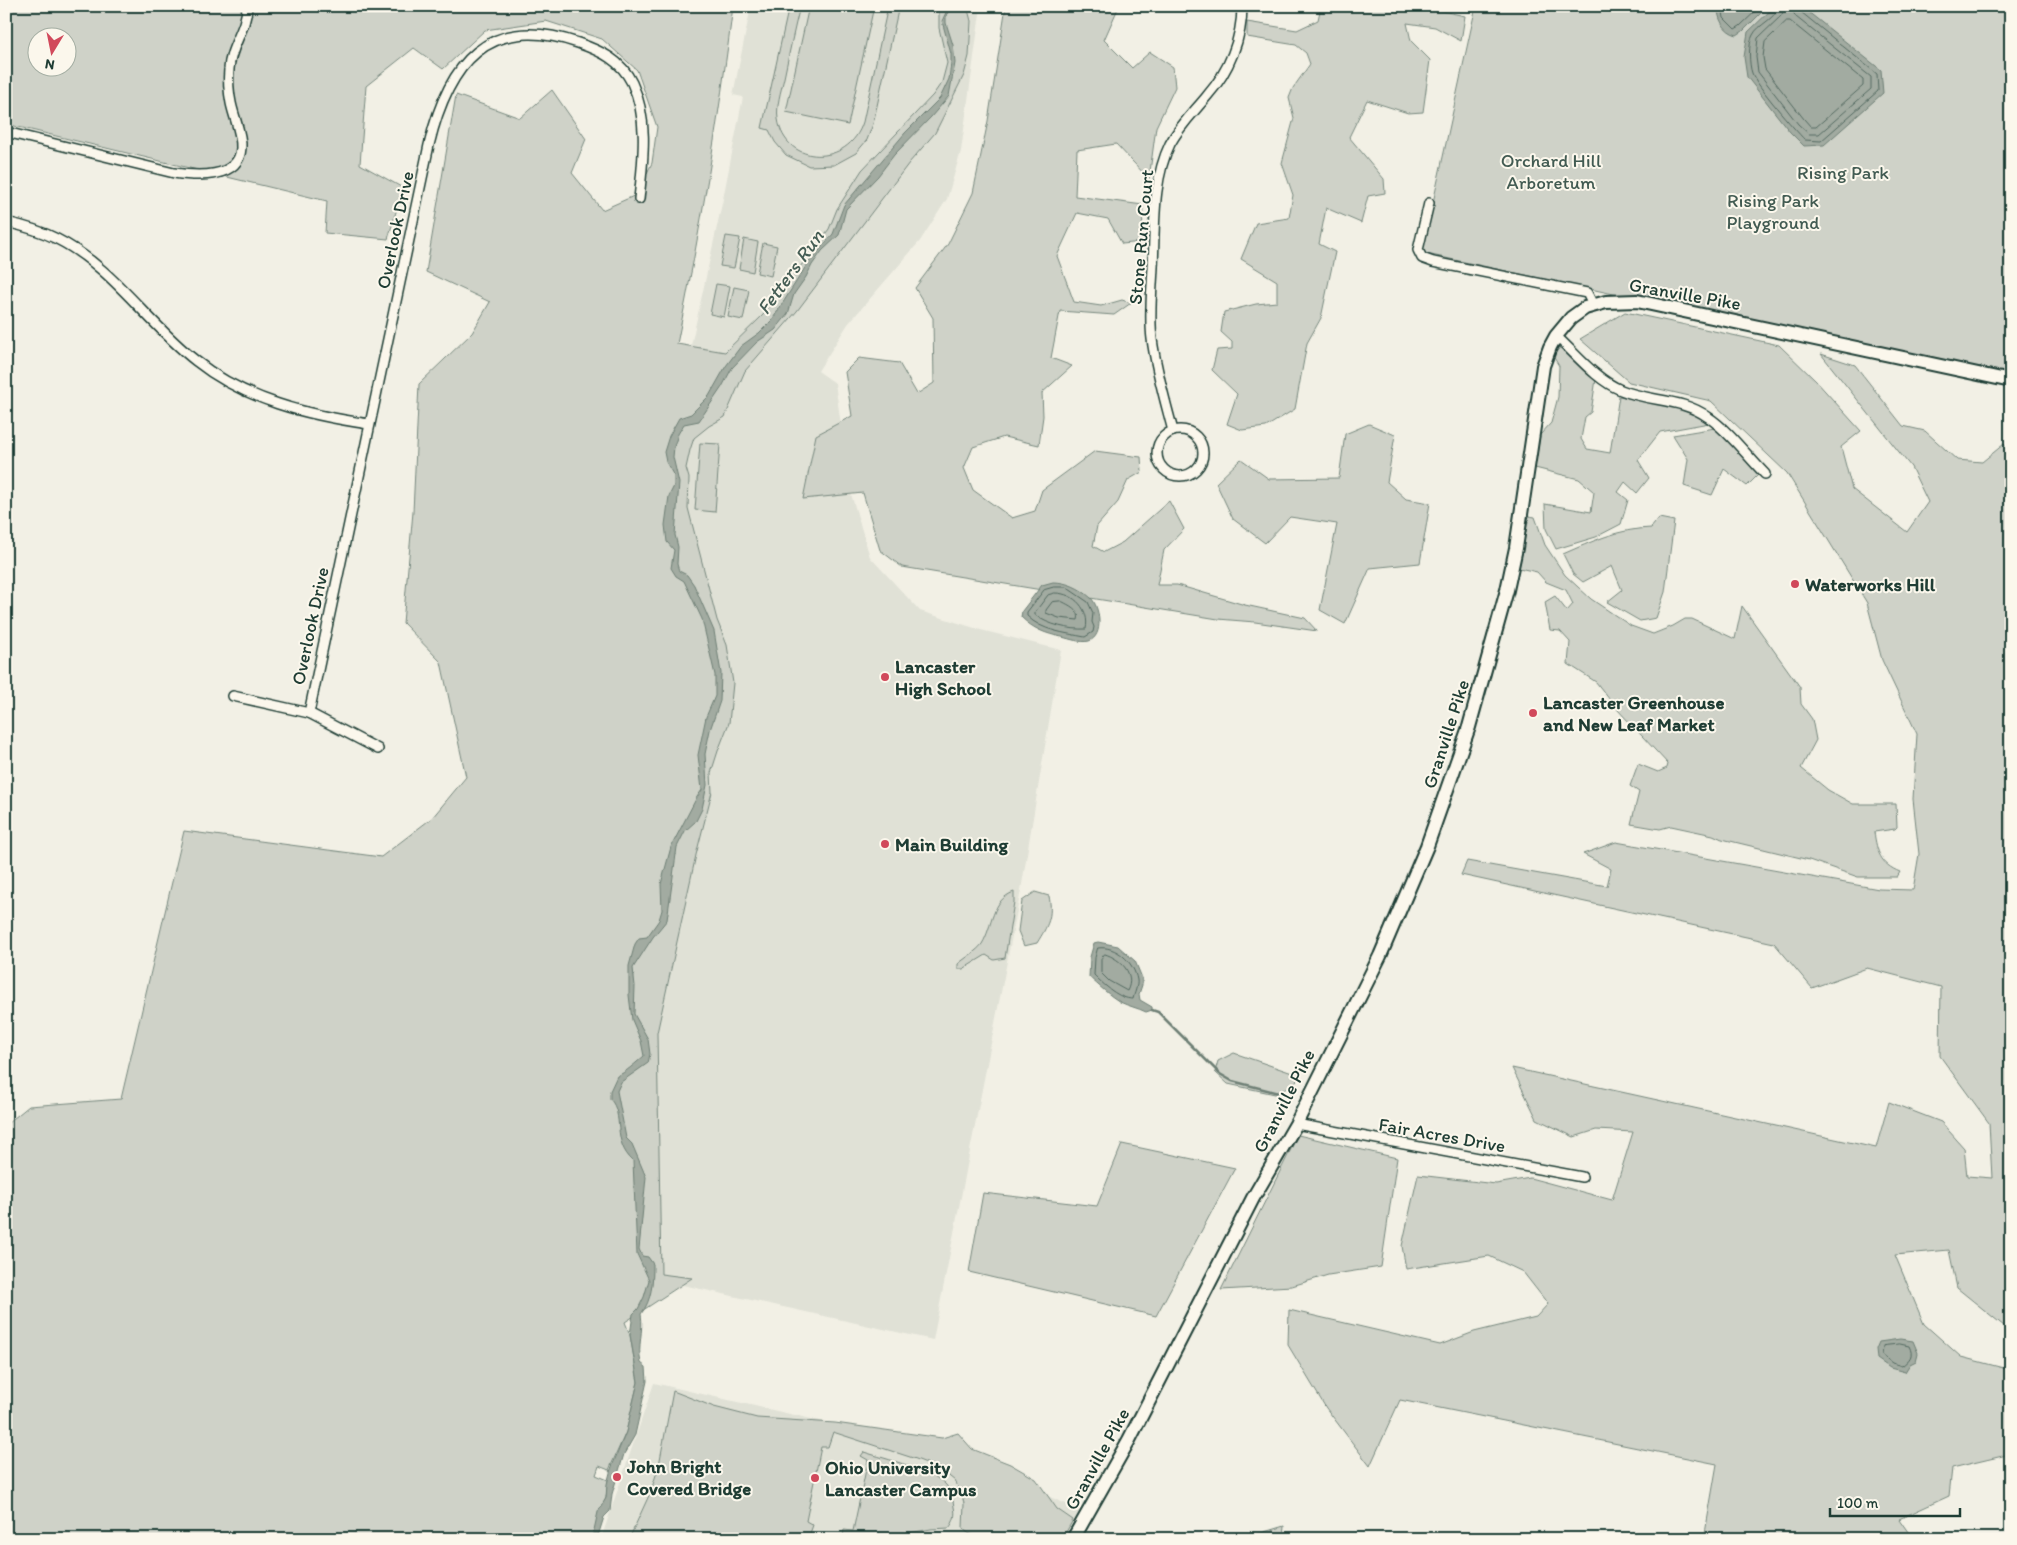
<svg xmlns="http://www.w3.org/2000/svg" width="2017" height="1545" font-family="Itim,sans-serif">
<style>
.built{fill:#e0e1d6}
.green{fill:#cfd2c8;stroke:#77887e;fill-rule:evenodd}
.water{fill:#a2aba1;stroke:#6e7f75}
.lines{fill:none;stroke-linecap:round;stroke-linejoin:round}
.shore{stroke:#536960;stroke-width:1}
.stream{stroke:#6e7f75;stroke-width:2.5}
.minor-casing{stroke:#1f3d34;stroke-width:12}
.highway-casing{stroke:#1f3d34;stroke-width:16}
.minor{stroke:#fbf7ec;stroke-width:9}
.highway{stroke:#fbf7ec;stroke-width:12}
.poi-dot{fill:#d1495b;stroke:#fbf7ec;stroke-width:2}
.labels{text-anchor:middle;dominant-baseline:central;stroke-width:4;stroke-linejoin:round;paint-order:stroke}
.park-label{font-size:19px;fill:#425b52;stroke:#fbf7ec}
.street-label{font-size:19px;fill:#1f3d34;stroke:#fbf7ec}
.poi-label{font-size:19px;font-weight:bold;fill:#1f3d34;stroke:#fbf7ec;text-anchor:start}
.water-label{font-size:20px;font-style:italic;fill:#465e55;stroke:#fbf7ec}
</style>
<rect width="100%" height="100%" fill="#f2f0e5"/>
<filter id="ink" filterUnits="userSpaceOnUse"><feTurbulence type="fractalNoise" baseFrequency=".02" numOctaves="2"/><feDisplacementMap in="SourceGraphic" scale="10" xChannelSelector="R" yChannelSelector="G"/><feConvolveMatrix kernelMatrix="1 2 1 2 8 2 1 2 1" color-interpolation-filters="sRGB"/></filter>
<g filter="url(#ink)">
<g class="built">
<polygon points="751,6 981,6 961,151 947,199 920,241 848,324 818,371 835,383 851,494 870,557 920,611 981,630 1061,650 1021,890 933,1340 651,1278 660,488 723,199 743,97 733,95"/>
<polygon points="654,1383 934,1447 1080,1510 1063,1539 601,1539"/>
</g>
<g class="green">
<path d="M6 6H733C719 120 700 232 677 344L725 352 763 315 829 229 837 209 862 170 933 95 942 82 947 63 939 28V6H967L971 21 969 56 964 75 935 133 909 163 797 311 745 371 725 417 709 426 694 438 690 450 686 468 689 478 688 508 717 620 727 645 733 683 729 723 718 751 711 773 712 792 696 855 657 1033 661 1274 692 1278 625 1322 630 1335 638 1382 626 1432 609 1470 599 1466 596 1475 608 1480 606 1498 592 1539H6V1128L8 1123 29 1106 121 1099 184 831 381 857 432 818 466 777 441 662 403 623 413 512 419 384 472 333 490 302 426 272 456 95 520 118 552 90 586 139 572 173 602 210 636 195 652 163 657 127 637 70 602 39 546 21 485 30 443 69 414 48 366 86 360 164 403 188 388 239 325 233 327 201 6 124ZM38 38H68V68H38Z"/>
<path d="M789 6H800C794 30 789 54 784 78 781 91 776 106 778 119 785 167 849 167 863 122L888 6H899L873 124 867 140 856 153 834 165 809 166 786 155 775 142 769 130 762 128Z"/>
<polygon points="809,6 874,6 848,125 786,112"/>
<polygon points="1006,6 1119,6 1104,40 1132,68 1150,52 1173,67 1175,87 1156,127 1149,179 1116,144 1077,150 1075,196 1143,205 1142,242 1122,244 1108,219 1077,213 1057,256 1074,302 1101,306 1122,300 1131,303 1114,315 1060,311 1051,358 1072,366 1042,393 1043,416 1039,445 1004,437 973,447 964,468 973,490 1012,518 1035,511 1042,490 1095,451 1141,457 1142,472 1128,480 1118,502 1097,526 1093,546 1104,552 1123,542 1169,501 1184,529 1164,550 1157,585 1177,585 1245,605 1305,618 1317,631 1255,622 1218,619 902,567 880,550 863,493 803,499 816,435 852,416 845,372 859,358 899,363 917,394 934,383 933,318 915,288 948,244 973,193 988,121"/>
<polygon points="1321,6 1419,6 1465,16 1461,41 1435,27 1407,23 1411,41 1430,60 1423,112 1408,113 1367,100 1349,137 1384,179 1385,193 1368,196 1361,223 1326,208 1319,244 1335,252 1321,318 1307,343 1295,409 1266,427 1242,430 1227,424 1237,394 1212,370 1217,350 1232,349 1232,342 1221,332 1224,312 1256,304 1277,302 1277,281 1241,259 1256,223 1289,218 1293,195 1282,163 1294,118 1289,98 1293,88 1310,64 1306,53 1296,45 1247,37 1247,22 1297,30 1318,20"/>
<polygon points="1476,6 2011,6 2011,379 1422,253"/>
<polygon points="726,236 740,238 734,268 720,266"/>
<polygon points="744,239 758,242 753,272 739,269"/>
<polygon points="763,243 777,246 771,276 757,273"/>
<polygon points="716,284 730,286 724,317 710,314"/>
<polygon points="734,287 749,290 743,320 728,317"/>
<polygon points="1625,312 1779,345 1816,381 1861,431 1841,447 1852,489 1907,532 1928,502 1911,467 1821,354 1855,365 1903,426 1925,431 1957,460 1982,462 2004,444 2011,452 2011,1023 2007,1022 2011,1091 2011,1329 2004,1326 1957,1288 1949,1250 1895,1255 1924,1324 1961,1357 2011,1370 2011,1454 1952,1468 1949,1496 1899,1519 1913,1539 1704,1539 1717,1464 1400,1400 1370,1466 1326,1408 1288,1345 1289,1310 1440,1345 1474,1332 1536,1317 1548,1304 1523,1272 1489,1256 1406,1269 1402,1246 1418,1175 1496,1184 1530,1178 1612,1200 1633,1132 1596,1130 1574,1137 1537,1119 1512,1068 1876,1148 1889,1102 1941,1122 1964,1148 1967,1176 1992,1178 1989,1123 1940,1056 1941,987 1867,968 1812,988 1774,943 1461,875 1467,861 1607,886 1611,869 1583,854 1616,842 1879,889 1913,890 1919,854 1913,799 1917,734 1882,660 1867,603 1787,473 1711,401 1629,382 1580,339"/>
<polygon points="1562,345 1596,379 1591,412 1585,417 1581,439 1587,449 1610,453 1619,396 1693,411 1709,423 1660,432 1638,460 1649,478 1637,493 1625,482 1618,492 1628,500 1621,524 1596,537 1556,549 1546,529 1545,504 1591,512 1594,492 1579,479 1535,468 1540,435 1551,423 1558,397 1559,366 1553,356"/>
<polygon points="1369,424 1395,435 1387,482 1406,499 1430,503 1420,563 1370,568 1345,624 1320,610 1337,524 1290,517 1265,543 1233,519 1216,483 1241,459 1269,479 1339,478 1345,434"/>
<polygon points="1715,428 1759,474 1747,486 1724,469 1712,495 1684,486 1688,459 1673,435"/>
<polygon points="700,443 720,444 715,512 695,510"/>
<path d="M1529 516 1535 517 1545 545 1565 575 1591 599 1631 626 1653 634 1673 626 1685 619H1692L1735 639 1742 606 1800 687 1801 704 1812 719 1816 740 1801 768 1828 790 1853 804H1896L1897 827 1895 829 1874 832C1877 852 1880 864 1900 872L1897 877H1858L1809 860 1722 839 1713 835 1671 826 1660 829 1631 824 1639 792 1630 786 1638 764 1658 772 1667 768 1668 764 1617 709 1596 682 1568 664 1570 642 1560 631 1550 630 1545 602 1555 596 1567 611 1573 604 1566 590 1546 582 1537 572 1519 568Z"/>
<path d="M1659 518 1674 521 1665 592 1656 618 1640 621 1607 602 1622 590 1612 566 1583 582 1573 574 1563 554C1593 541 1618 529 1651 528Z"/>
<path d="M1014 892V902L1005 958 994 960 986 955 963 969H958V964C965 958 977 951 982 944 993 926 991 900 1014 892Z"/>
<path d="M1035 892 1049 896C1053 917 1048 925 1037 943L1024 946 1018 931 1022 901Z"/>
<polygon points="1234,1053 1301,1076 1291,1086 1275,1094 1228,1084 1215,1072 1218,1061"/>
<polygon points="1298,1135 1397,1158 1381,1267 1328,1275 1292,1286 1221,1290"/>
<polygon points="1122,1144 1235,1168 1156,1316 969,1272 983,1193 1097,1206"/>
<path d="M673 1391 714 1407 757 1418 835 1423 942 1438 958 1433 972 1449 1010 1464 1036 1479 1057 1509 1073 1520 1062 1539C1043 1539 971 1545 963 1528L964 1504 962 1494 955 1481 939 1468 916 1459 833 1432 828 1447H821L806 1521 813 1525 808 1539H629L651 1491 659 1465Z"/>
<path d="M864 1452C885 1459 933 1470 946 1485 951 1491 953 1499 954 1507 956 1515 954 1522 949 1528L931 1529 909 1533 896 1539H845L843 1536 844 1530 853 1531 868 1460 861 1456Z"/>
<polygon points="1284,1526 1283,1539 1241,1539"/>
</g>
<g class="water">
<path d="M949 6H951L946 16V23L953 45 955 63 949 96 931 117 894 155 878 176 846 209 839 235 822 251 812 265 806 277 794 294 788 314 775 330 757 342 732 368 722 387 699 421 684 424 678 434 674 447 673 457 679 483 675 535 678 547 677 564 679 571 687 575 694 585 714 631 721 673 720 701 710 730 705 754 707 785 702 809 696 821 685 831 677 847 667 920 653 937 633 968 635 986 634 1014 648 1039 650 1054 648 1063 621 1082 617 1091 626 1138 632 1144 646 1177 639 1249 642 1256 648 1257 653 1264C653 1282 652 1300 641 1314 644 1331 637 1346 641 1363L646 1367 647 1381 635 1435 624 1454 612 1494 610 1511 604 1517 597 1539H592L598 1512 606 1498 607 1484 611 1469 626 1432 638 1382 630 1335 633 1314 638 1309 644 1297 649 1280 637 1254 633 1161C611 1141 625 1115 610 1099V1091L617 1076C625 1073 637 1062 644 1056L641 1041 632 1020 629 995V966L635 944 639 938 647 937 659 920 662 910 661 884 671 847 697 797 702 790 698 755 706 717 715 696V675L702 619 684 581 676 576 671 568 674 550 667 542 665 525 669 496 674 486V476L666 462 664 452 669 436 679 418 691 414 709 396 726 366 741 346 759 333 772 320 808 263 833 234 844 205 905 133 940 98 949 79 951 63V54L942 21Z"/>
<path d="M1718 6H1768L1743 31 1737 35C1724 32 1717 18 1718 6Z"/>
<polygon points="1775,6 1802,7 1881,70 1883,93 1824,145 1804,146 1790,132 1747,77 1744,57 1748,32"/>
<path d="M1053 582C1067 582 1080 588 1091 598 1100 607 1104 636 1089 641 1081 643 1070 639 1062 637 1046 634 1033 629 1021 617L1022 611 1042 585Z"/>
<path d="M1098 942 1118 946 1135 961 1142 978V985L1139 994 1140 1000 1152 1007V1010L1146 1012C1138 1008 1128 1006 1120 1002 1109 995 1099 986 1089 977L1090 957 1094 943Z"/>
<polygon points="1900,1339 1913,1341 1918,1353 1916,1361 1910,1364 1905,1372 1890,1368 1877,1359 1876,1349 1879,1342"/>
</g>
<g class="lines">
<g class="shore">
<polyline points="1722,6 1724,18 1735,29 1740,26 1761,6"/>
<path d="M1778 6C1777 19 1758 24 1753 35 1748 43 1749 65 1752 73 1756 85 1795 130 1805 140L1821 141 1878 91 1877 74 1801 12 1798 6"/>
<polyline points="1784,6 1782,15 1758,38 1756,57 1758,72 1798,124 1809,134 1819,134 1871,89 1871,77 1796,17 1793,12 1792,6"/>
<polygon points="1787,21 1790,21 1863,80 1863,86 1816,127 1811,127 1804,119 1765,69 1763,57 1765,42"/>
<path d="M1054 587H1066L1088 602 1093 613 1092 622 1094 627 1093 632 1085 637C1065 633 1042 631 1027 616V612L1044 590Z"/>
<path d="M1055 593C1075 593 1090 610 1086 629 1070 630 1048 625 1035 615V612L1048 595Z"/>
<path d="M1061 601C1069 605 1081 610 1078 620L1059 618 1046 613V610L1052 602Z"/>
<path d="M1098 948C1116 945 1134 962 1137 980 1138 986 1134 994 1133 999 1119 999 1104 985 1094 975L1095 958Z"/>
<path d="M1105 954C1121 959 1136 974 1127 991L1109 981 1101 973V959Z"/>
<path d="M1900 1344 1909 1346C1914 1356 1910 1359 1902 1366L1892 1363 1882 1355 1883 1346Z"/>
</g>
<polyline class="stream" points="1152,1010 1158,1012 1220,1074 1232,1081 1283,1094"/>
<defs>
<g id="minor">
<path d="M6 132 174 173C195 176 239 180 241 148 242 134 234 118 231 103 229 93 228 80 229 69 230 46 247 29 247 6"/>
<polyline points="1429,203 1418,250 1422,258 1433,262 1587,293 1593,305"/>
<path d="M6 222C24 226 41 231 57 239 113 267 147 323 196 361 245 400 307 415 369 424"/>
<path d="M1556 336C1576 354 1596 380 1621 390 1650 402 1682 398 1708 417 1728 430 1748 457 1765 474"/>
<circle cx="1180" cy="453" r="23"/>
<path d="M1173 431C1165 400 1156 370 1152 339 1149 315 1152 290 1153 267 1155 227 1152 181 1170 144 1180 125 1194 112 1207 96 1229 71 1242 39 1242 6"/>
<polyline points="233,696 309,713 378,749"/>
<path d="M309 713 429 145C448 64 488 12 578 43 601 51 621 60 632 83 649 119 643 161 639 199"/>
<polyline points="1296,1124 1582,1177"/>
</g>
<polyline id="highway" points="1073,1539 1129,1440 1253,1198 1296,1124 1380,956 1427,846 1469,727 1507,590 1516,548 1543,366 1550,347 1556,336 1571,318 1585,308 1606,302 1637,301 2011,381"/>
</defs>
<use href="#minor" class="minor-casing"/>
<use href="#highway" class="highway-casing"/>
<use href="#minor" class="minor"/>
<use href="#highway" class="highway"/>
</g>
</g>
<g class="poi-dot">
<circle cx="1795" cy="584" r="5"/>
<circle cx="885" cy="677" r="5"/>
<circle cx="1533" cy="713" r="5"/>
<circle cx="885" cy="844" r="5"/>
<circle cx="617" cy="1477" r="5"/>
<circle cx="815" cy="1478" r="5"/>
</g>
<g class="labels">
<g class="park-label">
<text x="1551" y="160">Orchard Hill<tspan x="1551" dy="22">Arboretum</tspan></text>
<text x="1843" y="172">Rising Park</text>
<text x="1773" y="200">Rising Park<tspan x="1773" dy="22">Playground</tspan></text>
</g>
<g class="street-label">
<text transform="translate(395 230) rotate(-78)">Overlook Drive</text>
<text transform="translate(1141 237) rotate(-85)">Stone Run Court</text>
<text transform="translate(1685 294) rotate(10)">Granville Pike</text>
<text transform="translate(310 626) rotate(-78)">Overlook Drive</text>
<text transform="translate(1446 734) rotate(-72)">Granville Pike</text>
<text transform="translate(1284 1101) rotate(-63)">Granville Pike</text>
<text transform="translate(1442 1135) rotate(10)">Fair Acres Drive</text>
<text transform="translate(1097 1459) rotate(-61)">Granville Pike</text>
</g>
<g class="poi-label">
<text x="1805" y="584">Waterworks Hill</text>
<text x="895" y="666">Lancaster<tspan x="895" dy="22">High School</tspan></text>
<text x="1543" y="702">Lancaster Greenhouse<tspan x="1543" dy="22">and New Leaf Market</tspan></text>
<text x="895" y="844">Main Building</text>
<text x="627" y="1466">John Bright<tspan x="627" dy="22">Covered Bridge</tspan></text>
<text x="825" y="1467">Ohio University<tspan x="825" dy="22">Lancaster Campus</tspan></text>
</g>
<g class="water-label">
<text transform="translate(790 272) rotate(-54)">Fetters Run</text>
</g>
</g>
<rect width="2017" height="1545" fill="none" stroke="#fbf7ec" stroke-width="25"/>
<rect x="12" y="12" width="1992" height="1520" fill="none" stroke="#1f3d34" stroke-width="2" filter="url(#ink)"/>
<g transform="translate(52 52) rotate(190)"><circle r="24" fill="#fbf7ec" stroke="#a3ada2"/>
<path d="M0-4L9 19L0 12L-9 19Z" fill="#d1495b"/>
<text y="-8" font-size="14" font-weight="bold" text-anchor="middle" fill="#1f3d34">N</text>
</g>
<path d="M1830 1508v8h130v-8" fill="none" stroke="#1f3d34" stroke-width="2.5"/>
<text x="1837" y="1508" font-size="15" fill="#1f3d34" stroke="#fbf7ec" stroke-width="4" paint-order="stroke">100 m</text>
</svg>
